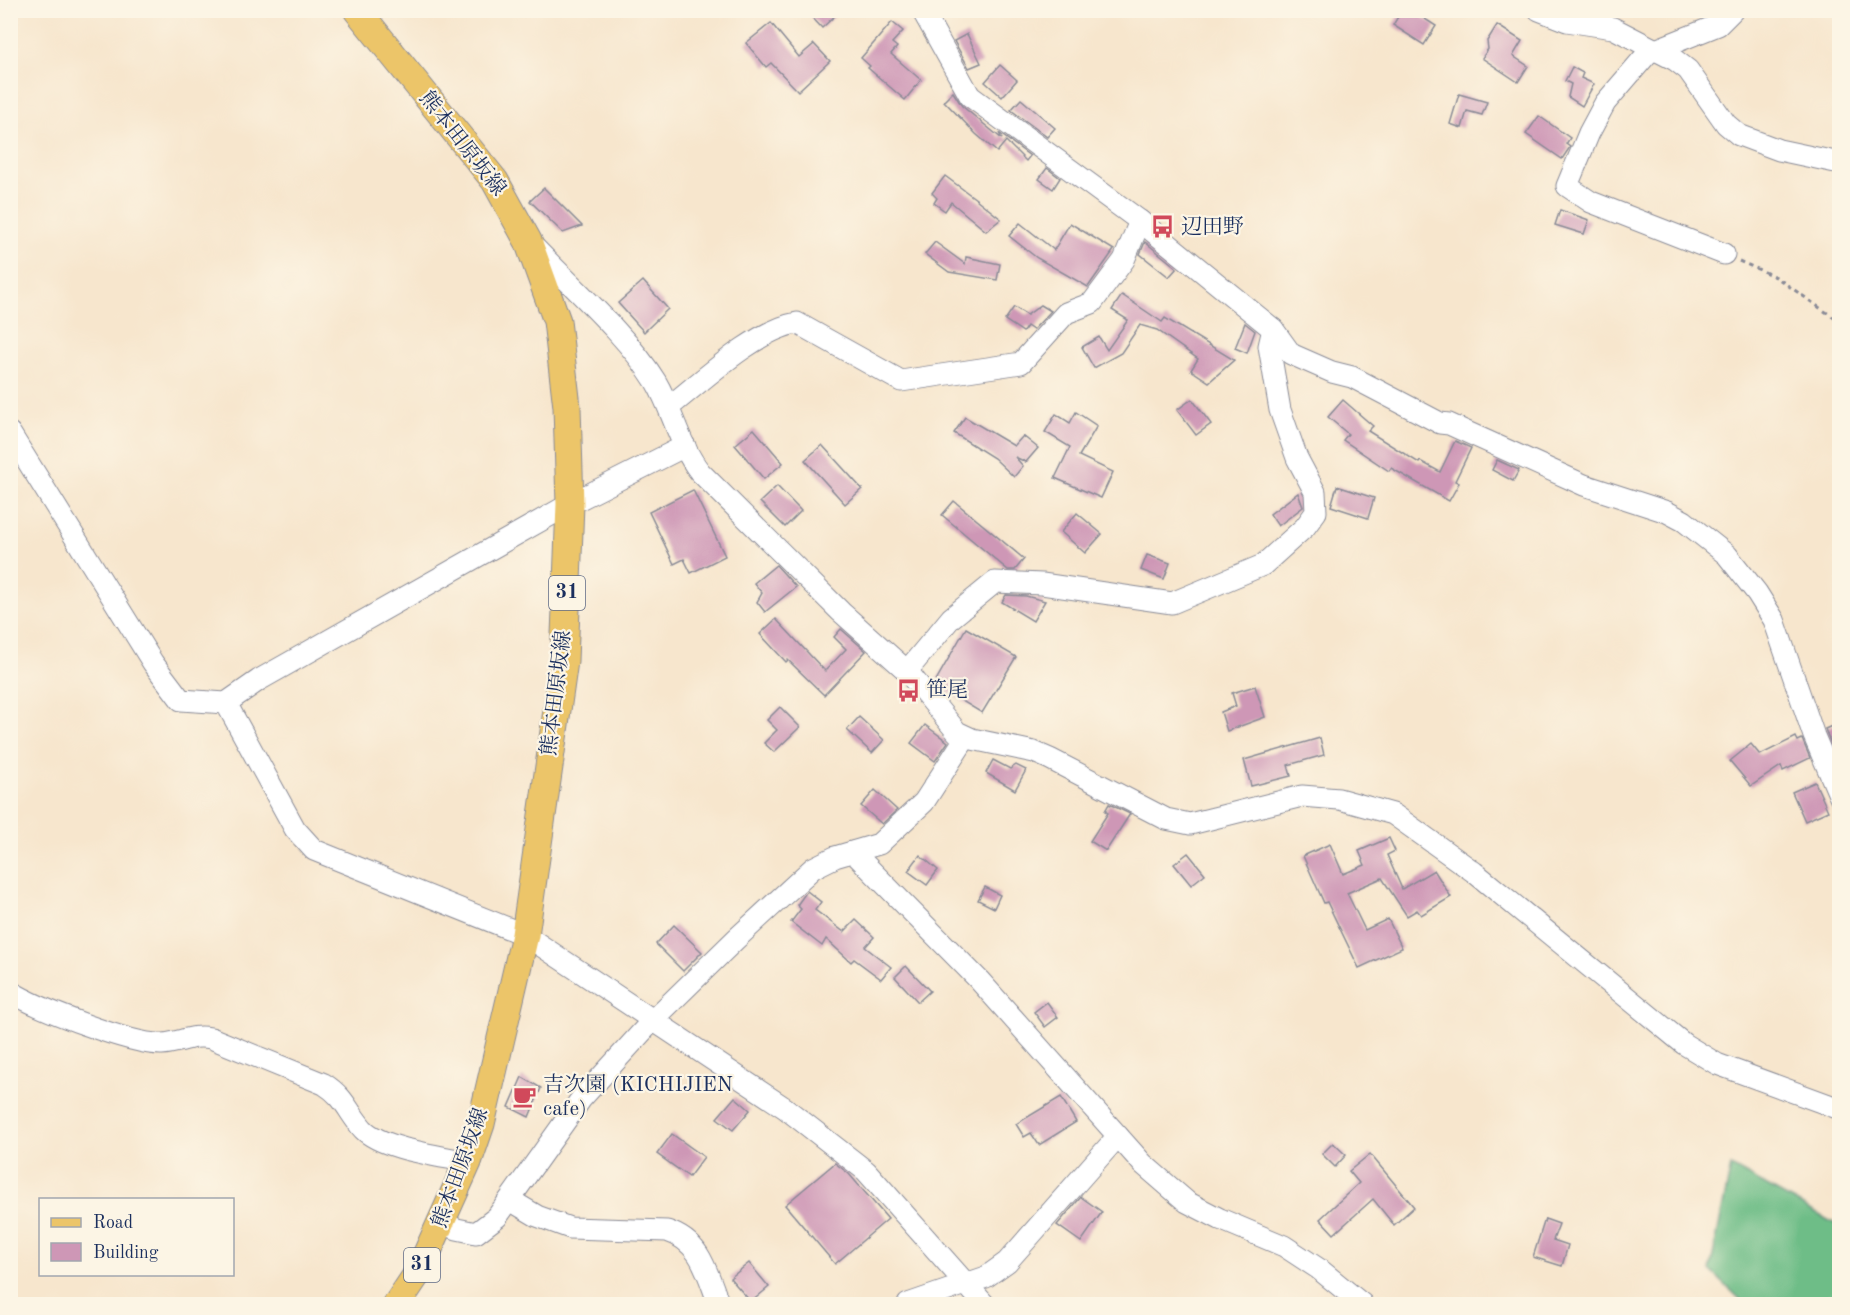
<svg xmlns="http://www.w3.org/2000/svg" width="1850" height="1315" font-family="'Old Standard TT','Noto Serif JP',serif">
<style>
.forest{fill:#6ebd87;stroke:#447672;stroke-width:1.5}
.building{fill:#ce97b6}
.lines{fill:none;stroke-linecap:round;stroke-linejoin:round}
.minor-casing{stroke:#898a96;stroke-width:23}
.major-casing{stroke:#898a96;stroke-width:29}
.path{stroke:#898a96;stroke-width:3;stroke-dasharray:4.5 4.5;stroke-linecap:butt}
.minor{stroke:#fff;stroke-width:21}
.major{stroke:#ecc569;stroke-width:27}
.labels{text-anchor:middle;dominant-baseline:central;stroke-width:4.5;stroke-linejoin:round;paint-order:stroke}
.shield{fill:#fcf5e5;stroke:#5e6a86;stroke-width:1.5}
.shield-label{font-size:20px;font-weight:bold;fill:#1b2f5e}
.street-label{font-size:21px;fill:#1b2f5e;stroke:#fcf5e5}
.poi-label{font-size:21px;fill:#1b2f5e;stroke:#fcf5e5;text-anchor:start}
</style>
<rect width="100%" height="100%" fill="#fcf5e5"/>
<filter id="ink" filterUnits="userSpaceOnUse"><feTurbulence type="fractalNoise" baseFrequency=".0167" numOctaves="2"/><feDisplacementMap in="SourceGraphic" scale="12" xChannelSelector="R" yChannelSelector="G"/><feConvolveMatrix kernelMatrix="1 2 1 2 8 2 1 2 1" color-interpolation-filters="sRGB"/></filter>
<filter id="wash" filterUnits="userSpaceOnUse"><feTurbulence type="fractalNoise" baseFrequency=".008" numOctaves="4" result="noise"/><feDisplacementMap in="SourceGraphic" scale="24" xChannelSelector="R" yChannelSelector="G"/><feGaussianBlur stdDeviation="1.35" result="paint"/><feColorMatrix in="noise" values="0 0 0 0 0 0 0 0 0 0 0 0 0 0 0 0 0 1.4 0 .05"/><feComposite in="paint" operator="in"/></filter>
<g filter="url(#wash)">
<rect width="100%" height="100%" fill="#f7e6cd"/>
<polygon class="forest" points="1731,1166 1839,1226 1839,1304 1745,1304 1710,1270"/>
<g id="blocks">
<g class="building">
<polygon points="805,10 841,10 822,28"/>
<polygon points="1402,10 1411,10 1436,26 1424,45 1393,25"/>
<polygon points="892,22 903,31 892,43 897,47 891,54 921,80 905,100 868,68 870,66 861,58"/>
<polygon points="771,23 799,57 814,44 830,61 798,91 771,63 766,67 746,43"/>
<polygon points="1497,25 1522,41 1513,56 1528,66 1518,82 1482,58 1488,49 1487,41"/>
<polygon points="967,34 981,63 969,68 954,41"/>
<polygon points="1000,65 1017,80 1002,97 985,82"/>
<polygon points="1572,67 1583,73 1581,78 1594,84 1582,106 1568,97 1571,84 1565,81"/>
<polygon points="953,92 962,106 1002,139 999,133 1030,156 1026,161 1006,141 997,152 976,134 944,101"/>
<polygon points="1459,94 1487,102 1482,115 1467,111 1462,128 1450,124"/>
<polygon points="1021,99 1055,128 1047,137 1011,110"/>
<polygon points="1539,116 1570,138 1566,144 1570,147 1562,159 1526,134"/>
<polygon points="1047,168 1060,178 1053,189 1039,179"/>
<polygon points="945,176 976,199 1001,219 986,231 951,202 945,211 934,203 937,198 932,193"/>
<polygon points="544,188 582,226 563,233 530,201"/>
<polygon points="1560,210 1589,220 1584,234 1555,225"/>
<polygon points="1020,223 1054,250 1070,223 1114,250 1088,287 1037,258 1009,236"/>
<polygon points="935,242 965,264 966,257 1000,264 997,280 949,272 925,254"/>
<polygon points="1145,242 1177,268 1169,277 1140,254"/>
<polygon points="643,281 668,309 644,332 618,303"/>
<polygon points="1122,295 1162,322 1165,318 1234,360 1209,382 1191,370 1198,359 1157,330 1140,325 1121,353 1094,368 1082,347 1099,337 1107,350 1128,320 1112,310"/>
<polygon points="1041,305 1051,311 1033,330 1027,326 1023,332 1005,320 1014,307 1027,315"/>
<polygon points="1245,323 1255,331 1247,353 1235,348"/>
<polygon points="1192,399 1211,424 1196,435 1177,410"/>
<polygon points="1343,400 1373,426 1368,431 1419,463 1420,461 1440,472 1455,441 1471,448 1455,481 1459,483 1449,501 1391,468 1389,471 1343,440 1348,434 1328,417"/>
<polygon points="1076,412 1097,426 1079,456 1113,472 1101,498 1055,478 1070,447 1045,432 1056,414 1070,423"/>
<polygon points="965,417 1014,446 1023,436 1038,448 1026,462 1015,457 1023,466 1014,477 994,458 954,433"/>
<polygon points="754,429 783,463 764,479 735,445"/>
<polygon points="822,445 862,489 845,504 805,460"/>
<polygon points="1497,460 1519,470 1513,481 1492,470"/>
<polygon points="777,486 801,511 785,527 760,502"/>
<polygon points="1337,486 1374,498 1368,518 1331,506"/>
<polygon points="693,490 725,556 691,573 684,559 674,564 649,512"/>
<polygon points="1298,493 1303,507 1278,526 1270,514"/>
<polygon points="954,501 1024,559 1015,570 1008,570 942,515"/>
<polygon points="1077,513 1102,534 1085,553 1061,532"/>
<polygon points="1147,555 1170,563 1164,579 1141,570"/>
<polygon points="776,565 796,587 765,612 757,602 762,593 754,583"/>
<polygon points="1006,595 1026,596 1045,601 1033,621 1002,602"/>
<polygon points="776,619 825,671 846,649 834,637 841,629 866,651 824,695 788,660 786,662 760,634"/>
<polygon points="966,628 1016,657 982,713 934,684"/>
<polygon points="1255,686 1265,717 1227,731 1221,712 1236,706 1232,693"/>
<polygon points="780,707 800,727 774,752 764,743 777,730 767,720"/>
<polygon points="859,717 884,740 872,753 847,730"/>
<polygon points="1839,723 1839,749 1834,751 1825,729"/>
<polygon points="925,725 948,742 935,761 911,743"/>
<polygon points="1796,737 1798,741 1802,739 1810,758 1783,771 1781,766 1751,786 1730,761 1751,744 1760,755"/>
<polygon points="1320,738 1324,755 1288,765 1291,776 1251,786 1244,760"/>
<polygon points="993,760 1010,769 1016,765 1026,770 1015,790 986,773"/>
<polygon points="1815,782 1828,811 1805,821 1792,792"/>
<polygon points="875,790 897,810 882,824 861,806"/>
<polygon points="1109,804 1130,814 1106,851 1090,841 1108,813 1105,811"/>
<polygon points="1389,838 1395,851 1387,855 1402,889 1434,870 1451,897 1421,915 1417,910 1407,916 1382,878 1347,893 1365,930 1388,919 1402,948 1359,968 1327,902 1324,903 1303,856 1330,844 1343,874 1365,865 1359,851"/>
<polygon points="1188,853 1205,874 1191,885 1174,864"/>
<polygon points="920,855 938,870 927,885 908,871"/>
<polygon points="985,887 1000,895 994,908 978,900"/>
<polygon points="807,891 821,902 815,910 844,932 856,920 874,937 865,947 891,967 881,979 854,959 851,962 826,939 822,946 791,922 801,909 797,905"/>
<polygon points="674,925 702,952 683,971 656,944"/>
<polygon points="906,966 930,991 918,1002 895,977"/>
<polygon points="1047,1002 1058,1017 1045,1027 1034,1012"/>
<polygon points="522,1077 541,1088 529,1117 509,1107"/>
<polygon points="735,1097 750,1110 733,1130 717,1118"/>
<polygon points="1061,1097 1076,1122 1039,1145 1031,1133 1024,1137 1016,1124"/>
<polygon points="672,1134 704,1157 689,1177 657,1154"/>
<polygon points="1333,1143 1346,1155 1335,1167 1322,1154"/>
<polygon points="1370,1154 1414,1207 1394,1225 1373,1199 1334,1234 1320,1219 1359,1183 1349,1171"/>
<polygon points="835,1163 849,1174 888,1219 835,1264 785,1205"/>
<polygon points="1081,1197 1102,1212 1081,1242 1057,1225"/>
<polygon points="1545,1219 1559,1224 1553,1240 1568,1245 1562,1266 1533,1257"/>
<polygon points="749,1263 769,1287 751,1302 730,1278"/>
</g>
</g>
</g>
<g filter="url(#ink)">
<use href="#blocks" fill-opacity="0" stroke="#898a96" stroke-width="1.5"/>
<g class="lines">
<defs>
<g id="minor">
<polyline points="922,10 970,96 1140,221 1273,329 1291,354 1332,372 1352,377 1440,423 1449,424 1584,485 1667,512 1684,521 1727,555 1757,593 1774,620 1814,736 1840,797"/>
<polyline points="1539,10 1567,21 1613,28 1675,60 1688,70 1726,124 1739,135 1779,150 1840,163"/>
<path d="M533 246C572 287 627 335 656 382 673 411 679 445 700 472L841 612 907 671 957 732 972 739 1034 752 1050 759 1166 819 1190 824 1302 796 1339 799 1393 814 1474 872 1684 1044 1717 1064 1840 1109"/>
<polyline points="1724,254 1591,202 1567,186 1589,133 1605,103 1648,53 1718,25 1733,10"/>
<path d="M669 407C702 381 756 330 797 323L901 381 1021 363 1066 313 1092 303 1124 260 1140 221"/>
<polyline points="10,433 153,663 181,700 226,703 259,680 570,504 685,446"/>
<polyline points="907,671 951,618 995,582 1042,584 1172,603 1263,565 1305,527 1316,512 1315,492 1297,458 1280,410 1269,346 1273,329"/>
<polyline points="226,703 295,829 314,850 525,935 785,1108 866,1171 984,1304"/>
<polyline points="853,852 979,980 1143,1164 1187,1202 1220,1219 1284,1246 1319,1269 1362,1304"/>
<path d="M10 991C36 1008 132 1045 162 1044 181 1043 190 1034 211 1038L324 1084C345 1097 348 1112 363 1129 382 1149 441 1156 468 1162"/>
<path d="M510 1200 537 1216 570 1228 667 1231C702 1242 707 1274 719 1304"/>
<polyline points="442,1223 457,1229 476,1233 497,1217 581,1099 652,1021 736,939 813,868 835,857 879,844 924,802 966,737"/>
<polyline points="908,1304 986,1277 1007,1262 1118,1136"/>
</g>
<polyline id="major" points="357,10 495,181 528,241 557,321 567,407 570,504 564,661 525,935 481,1124 468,1162 419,1271 397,1304"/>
</defs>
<use href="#minor" class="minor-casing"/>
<use href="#major" class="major-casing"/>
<polyline class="path" points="1739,261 1776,277 1840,322"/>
<use href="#minor" class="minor"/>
<use href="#major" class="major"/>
</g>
</g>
<defs>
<symbol id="bus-bare" viewBox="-9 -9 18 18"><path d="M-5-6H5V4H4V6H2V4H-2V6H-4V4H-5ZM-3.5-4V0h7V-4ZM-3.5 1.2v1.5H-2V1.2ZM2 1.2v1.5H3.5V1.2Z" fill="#d1495b" stroke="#fcf5e5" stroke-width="2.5" paint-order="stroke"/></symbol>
<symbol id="cafe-bare" viewBox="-9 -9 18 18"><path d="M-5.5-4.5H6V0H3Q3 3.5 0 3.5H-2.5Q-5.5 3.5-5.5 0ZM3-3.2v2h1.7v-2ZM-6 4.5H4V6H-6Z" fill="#d1495b" stroke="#fcf5e5" stroke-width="2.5" paint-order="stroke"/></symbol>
</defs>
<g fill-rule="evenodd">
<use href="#bus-bare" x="1146" y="210" width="33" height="33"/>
<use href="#bus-bare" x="892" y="674" width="33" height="33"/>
<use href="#cafe-bare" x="508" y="1080" width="33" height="33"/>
</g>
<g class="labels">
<g class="shield">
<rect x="549" y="576" width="36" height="34" rx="4.5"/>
<rect x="404" y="1248" width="36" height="34" rx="4.5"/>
</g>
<g class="shield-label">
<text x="567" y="593">31</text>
<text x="422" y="1265">31</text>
</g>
<g class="street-label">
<text transform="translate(462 144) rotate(52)">熊本田原坂線</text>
<text transform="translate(557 693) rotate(-83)">熊本田原坂線</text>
<text transform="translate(461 1168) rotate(-70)">熊本田原坂線</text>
</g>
<g class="poi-label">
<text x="1181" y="227">辺田野</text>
<text x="926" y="690">笹尾</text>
<text x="543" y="1085">吉次園 (KICHIJIEN<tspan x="543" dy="24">cafe)</tspan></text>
</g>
</g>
<rect width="1850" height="1315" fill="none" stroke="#fcf5e5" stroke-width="36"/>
<rect x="39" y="1198" width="195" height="78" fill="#fcf5e5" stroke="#a2a6af" stroke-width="1.5"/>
<rect x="51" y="1218" width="30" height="9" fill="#ecc569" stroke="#a2a6af" stroke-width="1.5"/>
<text x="93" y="1228" font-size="18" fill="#1b2f5e">Road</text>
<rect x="51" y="1243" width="30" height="18" fill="#ce97b6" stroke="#a2a6af" stroke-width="1.5"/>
<text x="93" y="1258" font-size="18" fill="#1b2f5e">Building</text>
</svg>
